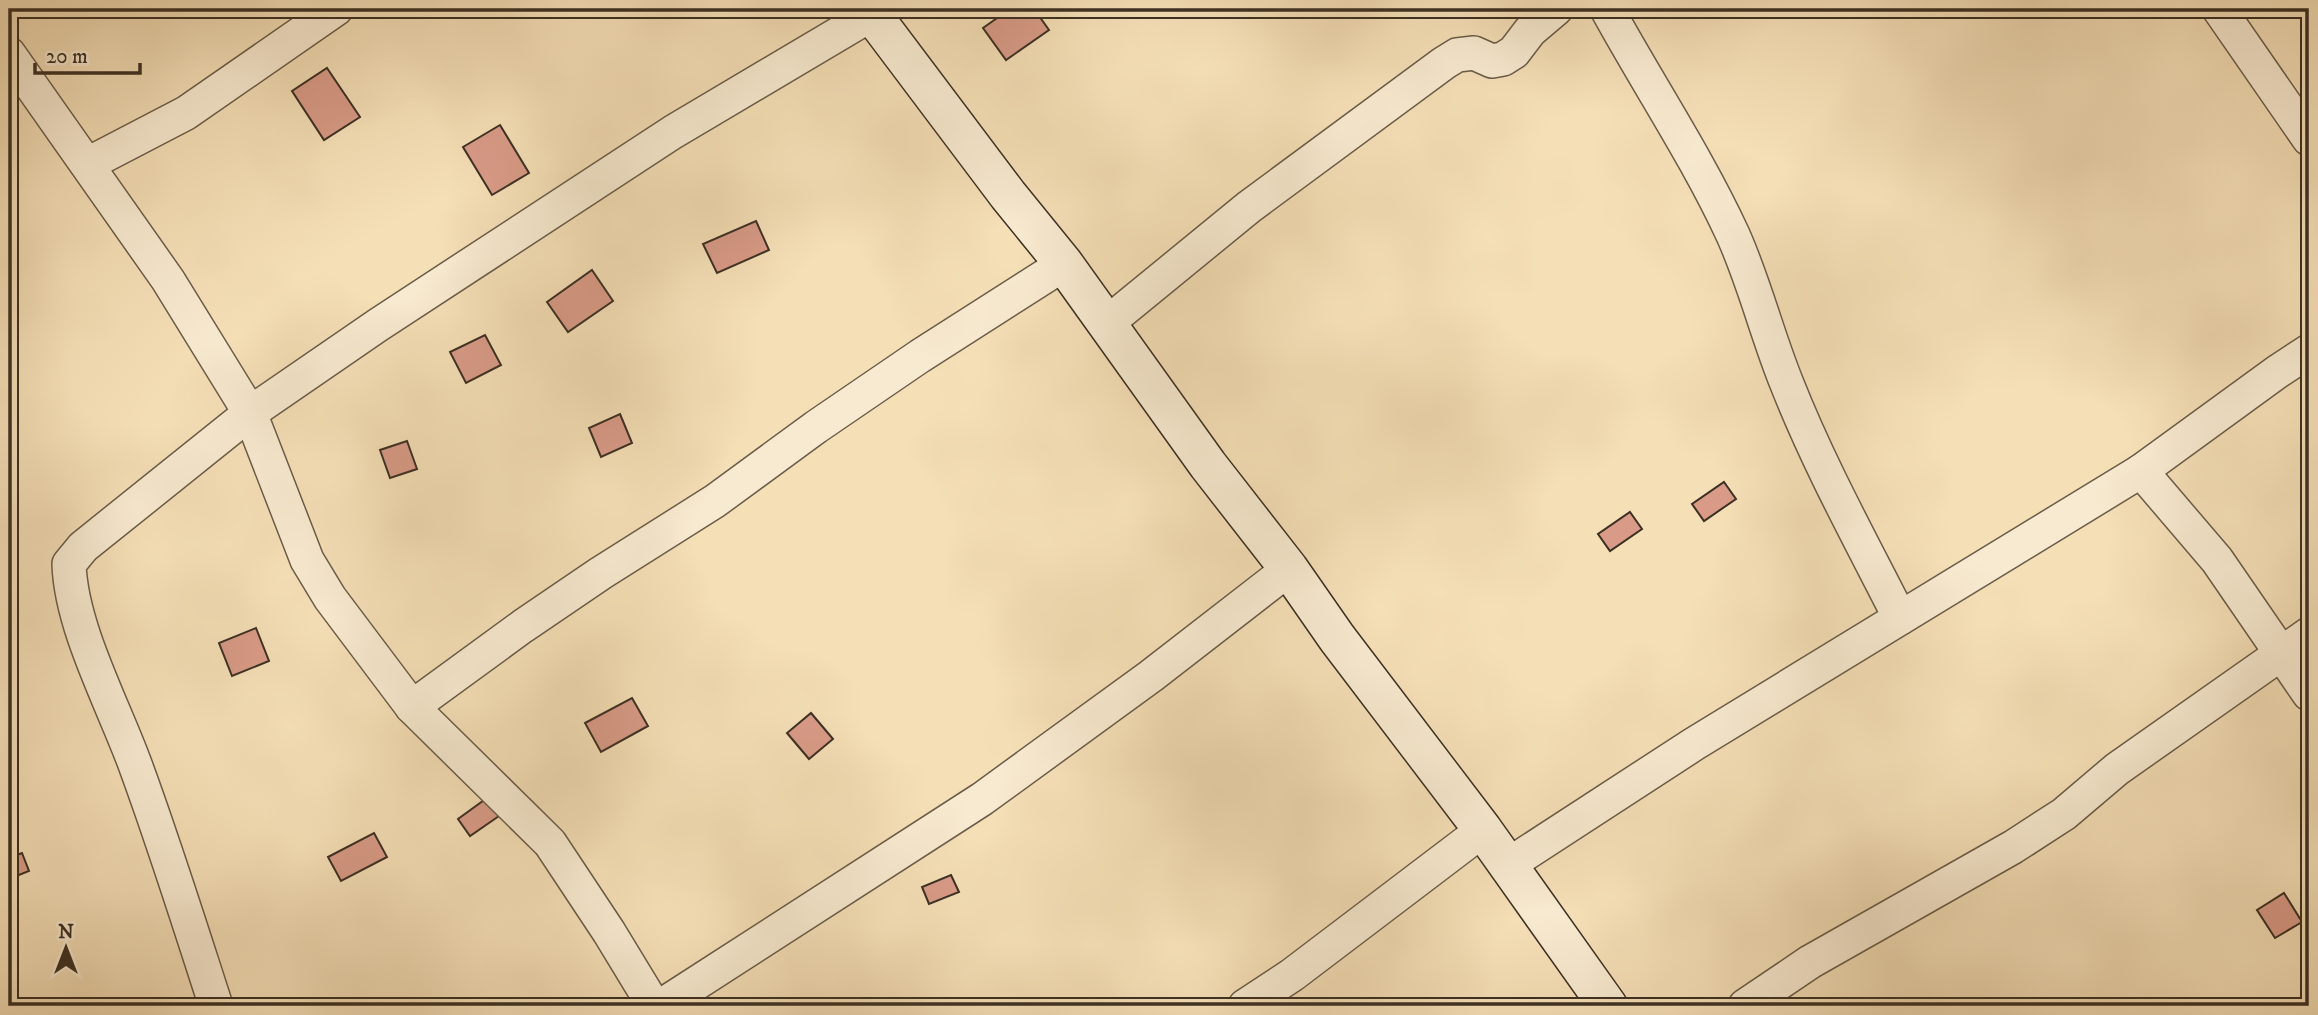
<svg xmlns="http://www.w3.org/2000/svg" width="2318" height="1015" font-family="'IM FELL DW Pica',serif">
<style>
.building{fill:#d99b88;stroke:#3c3023;stroke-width:2}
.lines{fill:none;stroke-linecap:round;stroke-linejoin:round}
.street-casing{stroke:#6a5c48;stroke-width:36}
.secondary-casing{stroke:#3c3023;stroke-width:41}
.street{stroke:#f8ead0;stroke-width:33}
.secondary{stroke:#f8ead0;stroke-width:38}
</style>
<rect width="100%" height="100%" fill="#f5dfb7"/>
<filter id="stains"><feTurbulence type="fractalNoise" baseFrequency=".00286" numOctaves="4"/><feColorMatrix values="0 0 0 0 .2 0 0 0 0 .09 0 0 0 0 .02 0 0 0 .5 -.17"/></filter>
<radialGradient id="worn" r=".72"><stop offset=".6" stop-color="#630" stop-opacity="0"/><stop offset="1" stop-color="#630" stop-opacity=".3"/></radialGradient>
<g class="building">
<polygon points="1010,9 1034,9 1049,30 1006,60 983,28"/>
<polygon points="327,68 360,117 324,140 292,91"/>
<polygon points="500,125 529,173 492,195 463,147"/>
<polygon points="756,221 769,250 717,273 703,244"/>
<polygon points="592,270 613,301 568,332 547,302"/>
<polygon points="485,335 501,365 466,383 450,352"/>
<polygon points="620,414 632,443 601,457 589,428"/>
<polygon points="407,441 417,469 390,478 380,450"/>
<polygon points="1724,482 1736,499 1704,521 1692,504"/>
<polygon points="1630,512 1642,529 1610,551 1598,534"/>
<polygon points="256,628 269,661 232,676 219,643"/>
<polygon points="632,698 648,726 601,752 585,723"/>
<polygon points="811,713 833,739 809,759 787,733"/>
<polygon points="487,798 499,816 470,836 458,819"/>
<polygon points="374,833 387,857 341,881 328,857"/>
<polygon points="22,853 29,871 9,879 9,858"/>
<polygon points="951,875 959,892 929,904 922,887"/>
<polygon points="2284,893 2302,922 2275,938 2257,910"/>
</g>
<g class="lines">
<defs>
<g id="street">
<path d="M1607 9C1648 84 1697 157 1733 235 1755 284 1767 335 1787 384 1819 465 1861 541 1900 618"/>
<polyline points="2219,9 2309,139"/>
<polyline points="9,54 168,280 250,413 307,560 330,598 412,707 550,843 609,932 654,1006"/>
<polyline points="88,164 186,113 336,9"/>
<polyline points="1106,324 1249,207 1444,63 1457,55 1474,53 1492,61 1503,59 1514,52 1530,31 1556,9"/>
<polyline points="2141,471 2217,560 2309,694"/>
<polyline points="412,707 523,626 601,573 715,501 816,427 920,356 1064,264"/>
<polyline points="1508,865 1694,744 2141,471 2277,372 2309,351"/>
<path d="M216 1006C190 926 165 846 136 767 114 706 71 628 69 564L83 547 250 413 378 325 673 132 872 14"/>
<polyline points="661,1006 982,799 1151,676 1289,569"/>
<polyline points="1245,1006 1292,975 1483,830"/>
<polyline points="1745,1006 1810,962 2013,847 2064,814 2117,769 2309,634"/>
</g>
<polyline id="secondary" points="868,9 1008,195 1064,264 1208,465 1289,569 1337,638 1483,830 1608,1006"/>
</defs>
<use href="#street" class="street-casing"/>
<use href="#secondary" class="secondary-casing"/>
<use href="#street" class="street"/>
<use href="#secondary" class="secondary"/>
</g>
<rect width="2318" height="1015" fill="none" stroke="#f5dfb7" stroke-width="35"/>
<rect x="10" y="10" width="2297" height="994" fill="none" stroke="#3c3023" stroke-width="3.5"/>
<rect x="18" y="18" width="2283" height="980" fill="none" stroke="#3c3023" stroke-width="2"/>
<g transform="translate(66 948)" stroke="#f8ead0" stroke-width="5" paint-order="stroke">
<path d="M0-5L12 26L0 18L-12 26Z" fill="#3c3023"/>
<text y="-10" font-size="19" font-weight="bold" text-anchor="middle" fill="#3c3023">N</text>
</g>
<path d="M35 63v10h105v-10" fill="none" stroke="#3c3023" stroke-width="3.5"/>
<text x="46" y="63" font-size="21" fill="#3c3023" stroke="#f8ead0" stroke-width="5" paint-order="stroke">20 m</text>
<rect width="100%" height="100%" filter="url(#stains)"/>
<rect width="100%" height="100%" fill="url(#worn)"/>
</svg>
